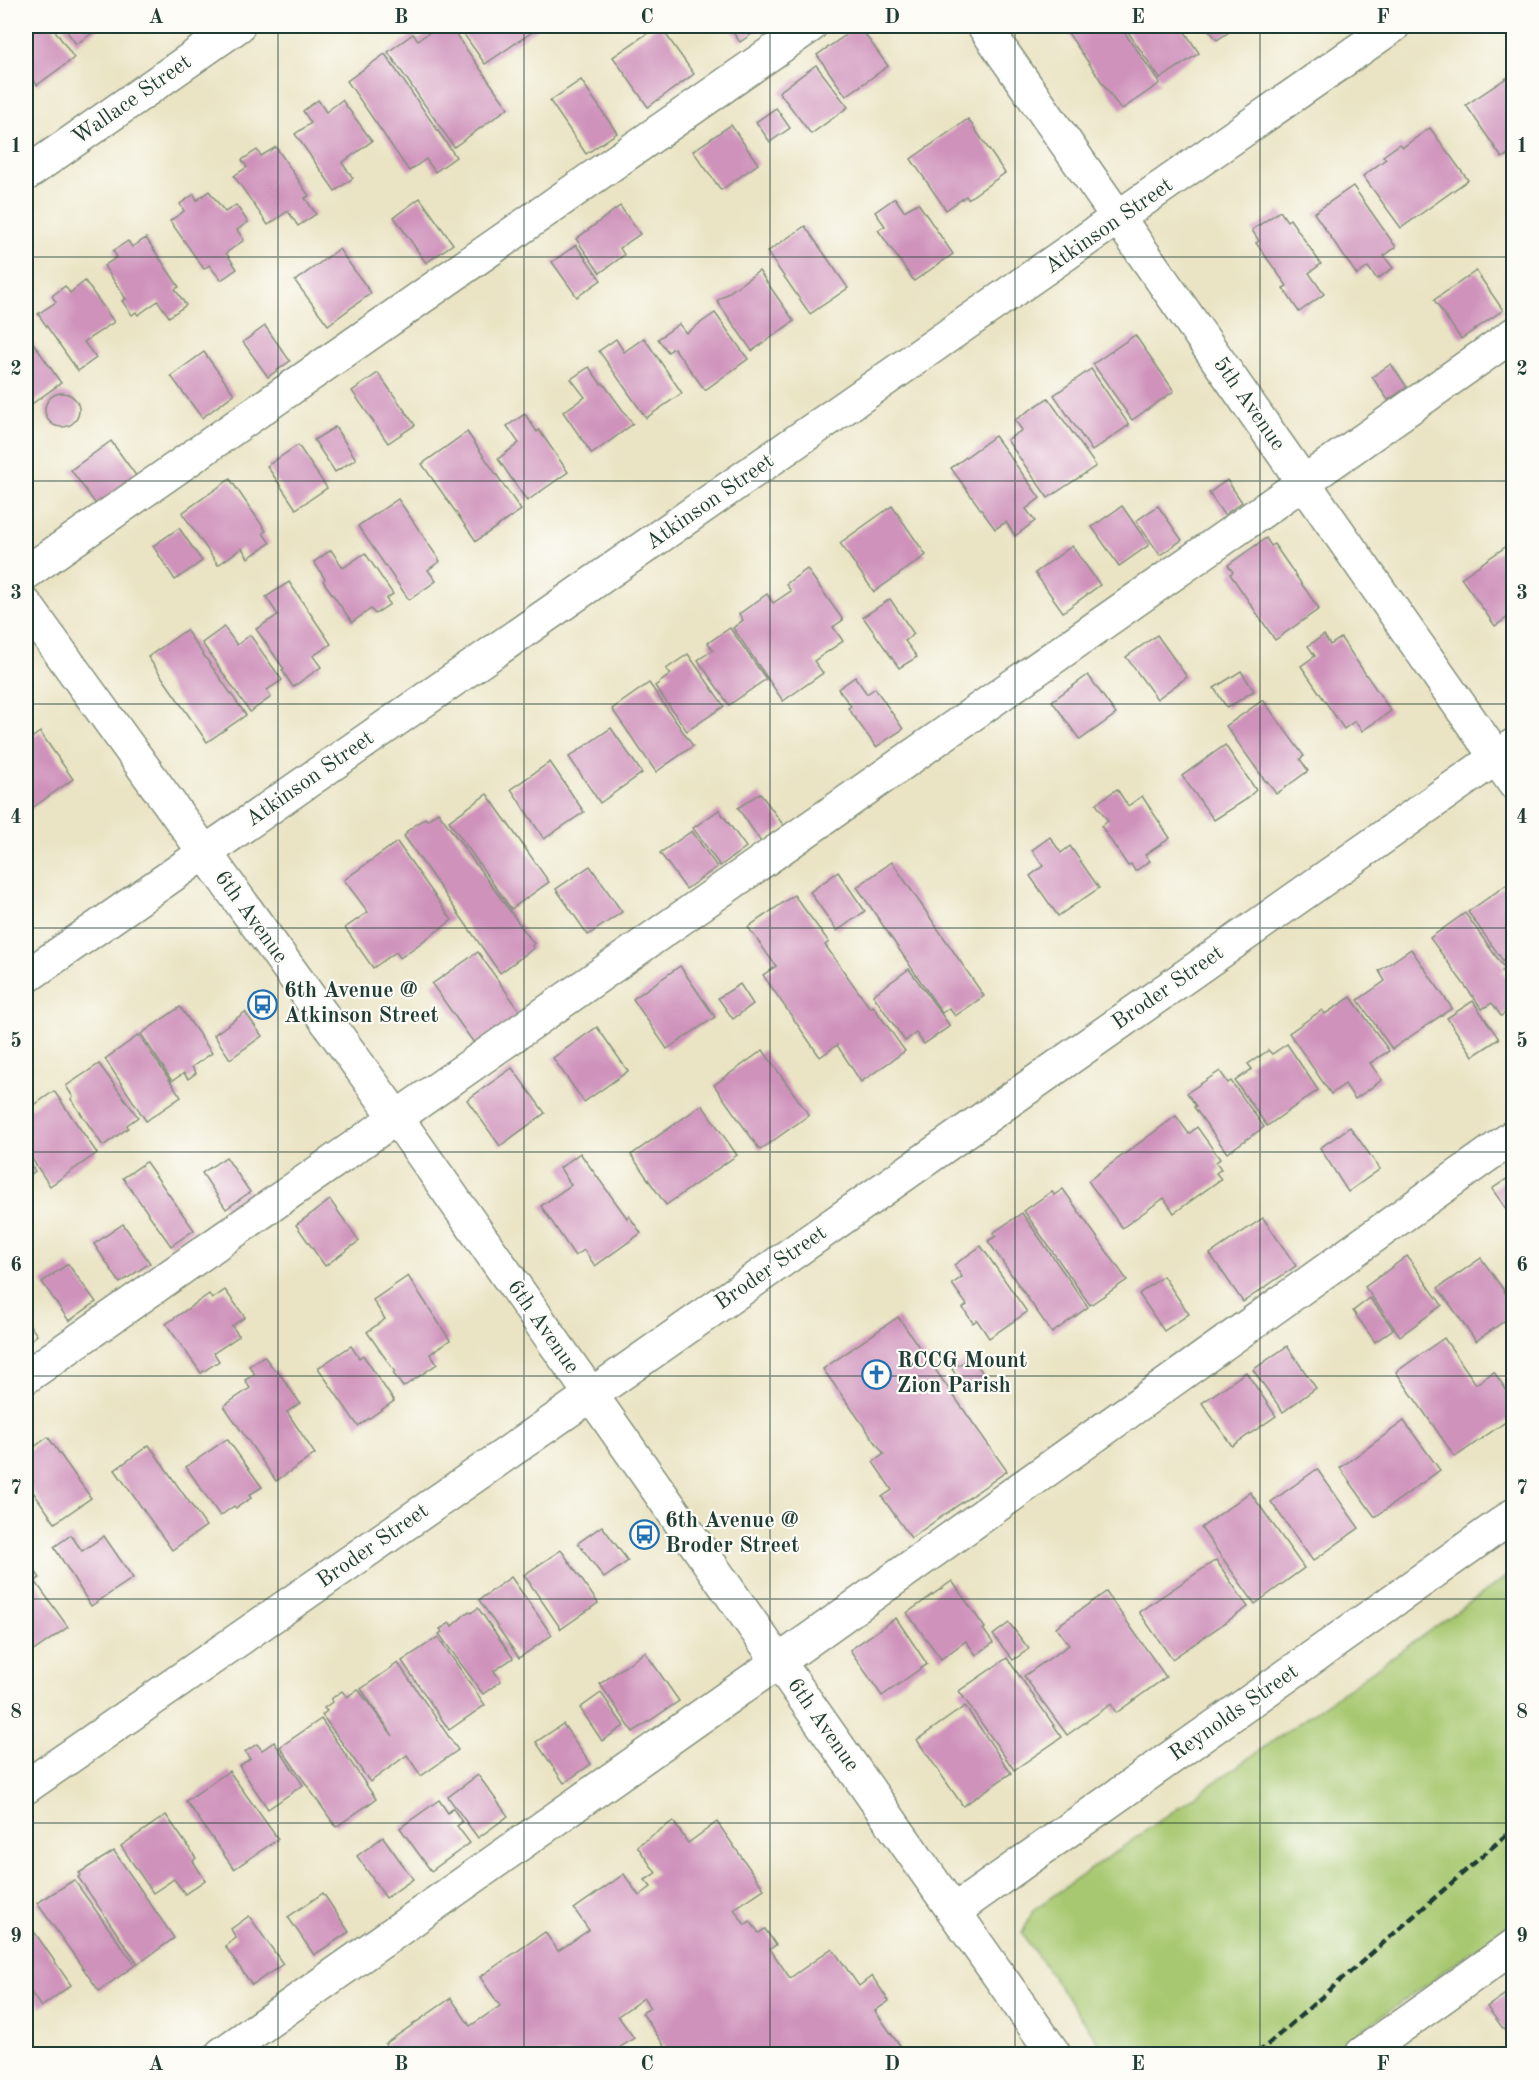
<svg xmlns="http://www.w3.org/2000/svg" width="1539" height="2080" font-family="'Old Standard TT',serif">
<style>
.green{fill:#a7c870;stroke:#638252;stroke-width:1.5}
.building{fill:#cf92bb}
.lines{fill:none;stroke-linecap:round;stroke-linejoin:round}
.minor-casing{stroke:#84907c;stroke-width:36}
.minor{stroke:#fff;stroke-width:33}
.rail{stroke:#1f3d34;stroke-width:4.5;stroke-dasharray:9 4.5;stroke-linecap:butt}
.grid{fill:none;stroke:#1f3d34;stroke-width:1.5;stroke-opacity:0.55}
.labels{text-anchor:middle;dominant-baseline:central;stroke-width:4.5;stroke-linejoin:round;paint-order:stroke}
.street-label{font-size:22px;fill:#1f3d34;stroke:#fdfcf7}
.poi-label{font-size:22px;font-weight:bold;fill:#1f3d34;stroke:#fdfcf7;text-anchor:start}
.neatline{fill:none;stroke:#1f3d34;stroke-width:2}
.grid-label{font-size:20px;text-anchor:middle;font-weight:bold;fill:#1f3d34}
</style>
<rect width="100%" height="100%" fill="#fdfcf7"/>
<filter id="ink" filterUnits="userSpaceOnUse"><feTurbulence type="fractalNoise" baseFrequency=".0167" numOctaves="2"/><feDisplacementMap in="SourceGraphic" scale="12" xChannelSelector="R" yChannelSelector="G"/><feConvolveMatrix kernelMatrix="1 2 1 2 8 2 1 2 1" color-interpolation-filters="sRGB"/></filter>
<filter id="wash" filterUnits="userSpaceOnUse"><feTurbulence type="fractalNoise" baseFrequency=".008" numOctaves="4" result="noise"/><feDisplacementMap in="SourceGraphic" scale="24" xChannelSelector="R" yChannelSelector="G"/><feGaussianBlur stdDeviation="1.35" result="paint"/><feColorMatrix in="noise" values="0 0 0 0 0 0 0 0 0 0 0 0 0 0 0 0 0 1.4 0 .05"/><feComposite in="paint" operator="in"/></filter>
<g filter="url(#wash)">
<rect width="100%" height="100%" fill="#eae4c4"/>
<polygon class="green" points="1513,1572 1513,1922 1329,2054 1107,2054 1022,1934 1033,1910"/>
<g id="blocks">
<g class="building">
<polygon points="26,26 52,26 74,58 37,85 30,75 28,77 26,73"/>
<polygon points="63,26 103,26 76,44"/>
<polygon points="439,26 450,26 508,108 454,147 388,52 413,34 418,40"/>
<polygon points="458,26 541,26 485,64"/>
<polygon points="658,26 660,26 694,74 648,107 613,57"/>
<polygon points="728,26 763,26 740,42"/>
<polygon points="859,26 888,66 846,96 817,55"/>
<polygon points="1066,26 1120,26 1160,83 1121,110 1064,27"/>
<polygon points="1124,26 1181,26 1199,53 1160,79"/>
<polygon points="1206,26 1238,26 1217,40"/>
<polygon points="385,54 456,157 435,172 426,159 409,171 347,81"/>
<polygon points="816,65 848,107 811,134 779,92"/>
<polygon points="1511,75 1514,79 1514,151 1502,158 1466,105"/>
<polygon points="581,80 617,133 586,154 550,101"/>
<polygon points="318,100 326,112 342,100 372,141 342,163 353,178 335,191 295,134 311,123 303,111"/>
<polygon points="776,108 790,128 770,142 756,122"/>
<polygon points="968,119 1005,173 968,199 966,196 946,210 911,159"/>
<polygon points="731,125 758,164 721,190 693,151"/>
<polygon points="1430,128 1468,180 1401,228 1363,176 1386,159 1383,156 1400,144 1403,147"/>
<polygon points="276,147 309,196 305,198 316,214 298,226 288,211 268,225 234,176 247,167 242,160 257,150 261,156"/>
<polygon points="1353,186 1396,247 1384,256 1393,268 1377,279 1368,267 1357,275 1314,213"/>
<polygon points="209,191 225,212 236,205 248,222 237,230 244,240 226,253 237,269 221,280 209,265 204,269 170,221 184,211 180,204 194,194 197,200"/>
<polygon points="420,198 453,244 426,263 394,217"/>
<polygon points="895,198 904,211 918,203 953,254 914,281 878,230 885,226 875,212"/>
<polygon points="620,206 640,234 620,248 624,255 600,273 576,239"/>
<polygon points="1280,211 1287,221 1290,219 1321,264 1309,273 1324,294 1299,312 1283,288 1287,286 1256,243 1259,241 1252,230"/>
<polygon points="805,226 848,288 810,314 767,252"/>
<polygon points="146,238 179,287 175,289 186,305 169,317 158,301 138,315 136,312 132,315 122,301 126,299 104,266 117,257 113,251 128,241 132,247"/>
<polygon points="576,245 601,280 577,297 552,262"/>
<polygon points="339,249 371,293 328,325 295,281"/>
<polygon points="759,271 794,321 752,351 717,301"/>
<polygon points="1476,271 1503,310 1461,339 1434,300"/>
<polygon points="85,281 114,322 84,342 96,358 78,371 38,314 56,302 52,296 65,286 70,293"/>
<polygon points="715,313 748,359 705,390 674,348 668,352 658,339 679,324 686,333"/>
<polygon points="265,326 290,361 268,377 243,342"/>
<polygon points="27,334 61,383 26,408 26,335"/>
<polygon points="1135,335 1174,391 1132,420 1093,364"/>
<polygon points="644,338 682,393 646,418 599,351 616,339 624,352"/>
<polygon points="204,352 234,394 202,418 171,376"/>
<polygon points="1391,364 1407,387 1388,400 1372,377"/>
<polygon points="589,367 601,384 603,383 633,424 592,454 563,412 585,397 571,379"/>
<polygon points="1091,369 1129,425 1092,451 1054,395"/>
<polygon points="378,373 415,425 388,443 352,391"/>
<circle cx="62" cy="410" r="17"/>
<polygon points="1048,398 1096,466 1048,498 1007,440 1022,430 1015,420"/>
<polygon points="525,414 537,432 539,430 568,472 527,501 498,459 519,443 507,426"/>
<polygon points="335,427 356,459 335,472 314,440"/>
<polygon points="467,432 521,510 476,541 422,464"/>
<polygon points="995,436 1040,498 1026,509 1035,521 1015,536 1006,522 995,529 951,468"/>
<polygon points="111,441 140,481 100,510 71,470"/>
<polygon points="298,445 327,488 296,509 267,466"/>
<polygon points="230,479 266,531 263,533 270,543 248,558 242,548 218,565 182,513"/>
<polygon points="1227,480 1242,502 1224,515 1209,493"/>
<polygon points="398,499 440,561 428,570 436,581 409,600 358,526"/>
<polygon points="892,506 926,555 874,592 840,543"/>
<polygon points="1122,506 1149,545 1119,566 1092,527"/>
<polygon points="1158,506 1182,540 1160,555 1136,521"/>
<polygon points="179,528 202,561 175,580 153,546"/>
<polygon points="1266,538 1271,546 1274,544 1319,609 1275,640 1230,574 1233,572 1228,565"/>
<polygon points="1514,541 1514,613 1495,626 1461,578"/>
<polygon points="1072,546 1100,585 1063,612 1035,573"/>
<polygon points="331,550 343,568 365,553 393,594 386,599 390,604 375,614 371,609 352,622 323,581 325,579 314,562"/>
<polygon points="807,569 843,620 833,627 843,641 814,661 823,673 783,701 733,628 743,620 739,614 767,594 773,603 791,591 786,584"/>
<polygon points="289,582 331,644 313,656 321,667 293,687 282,670 284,669 256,629 278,615 266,597"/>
<polygon points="890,599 914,634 905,641 917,657 899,668 863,617"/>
<polygon points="224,627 237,645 250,635 282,680 267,690 271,697 250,712 202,643"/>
<polygon points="730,628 766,679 729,705 698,660 713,650 708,643"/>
<polygon points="186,630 246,715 207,742 148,657"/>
<polygon points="1157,635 1187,677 1157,699 1126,657"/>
<polygon points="1324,635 1330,645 1341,638 1391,711 1362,731 1355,721 1344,729 1301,666 1315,656 1308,646"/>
<polygon points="688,654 724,706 687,731 655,686 671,674 666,669"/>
<polygon points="1241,671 1254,691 1227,708 1214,688"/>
<polygon points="1088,675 1116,714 1080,740 1052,701"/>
<polygon points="855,677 867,694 875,688 903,729 876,747 848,708 851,706 838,689"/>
<polygon points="649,683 693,746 656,772 612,709"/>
<polygon points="1263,700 1304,756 1300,759 1308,771 1276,794 1267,781 1266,782 1226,726"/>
<polygon points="611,728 642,773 600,803 569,757"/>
<polygon points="40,732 73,779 28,811 26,807 26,742"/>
<polygon points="1225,745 1256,790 1244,801 1214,820 1182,776"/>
<polygon points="550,762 584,812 544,839 511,789"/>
<polygon points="1117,789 1128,806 1142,796 1170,838 1145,855 1150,861 1135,871 1131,864 1128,866 1101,826 1108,821 1096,804"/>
<polygon points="760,793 784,826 761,842 738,808"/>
<polygon points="487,794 549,882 511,909 449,821"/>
<polygon points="719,810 746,847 720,866 693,828"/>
<polygon points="438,812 534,944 532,946 534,948 500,973 404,836 407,833 406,832 425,818 427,820"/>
<polygon points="692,831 717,867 686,889 660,853"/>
<polygon points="1050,837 1061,853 1070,846 1099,888 1058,916 1030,876 1043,866 1032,850"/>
<polygon points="397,842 452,920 400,958 396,952 373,968 345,928 368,912 344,880"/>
<polygon points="892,862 984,996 955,1016 949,1008 942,1013 857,887"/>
<polygon points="590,866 622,912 588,935 556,889"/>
<polygon points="838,872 865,911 837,931 810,892"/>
<polygon points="1512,881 1514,883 1514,976 1468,912"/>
<polygon points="794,895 829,942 825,945 870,1008 873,1006 905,1051 861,1082 837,1045 820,1057 763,975 776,966 748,927"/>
<polygon points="1465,913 1505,969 1502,971 1513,987 1507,991 1514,1000 1514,1007 1501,1016 1492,1003 1482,1009 1430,938"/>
<polygon points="1411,949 1452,1008 1392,1049 1358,1000 1385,981 1379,971"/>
<polygon points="478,952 522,1014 476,1046 432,984"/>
<polygon points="680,966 715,1017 667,1049 633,999"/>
<polygon points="909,969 950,1026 924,1044 916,1033 905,1041 873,995"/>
<polygon points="740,984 753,1004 733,1019 718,998"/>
<polygon points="1351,997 1389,1051 1370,1063 1382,1080 1355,1099 1345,1084 1331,1094 1289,1033 1322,1010 1325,1014"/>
<polygon points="1473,1001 1499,1039 1473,1056 1447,1018"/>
<polygon points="180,1007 212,1053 192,1067 196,1073 188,1079 184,1073 172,1081 141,1034"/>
<polygon points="245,1012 262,1036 230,1059 214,1035"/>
<polygon points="597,1027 628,1071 584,1102 553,1058"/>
<polygon points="139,1035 181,1097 146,1121 105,1059"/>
<polygon points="1287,1044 1318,1090 1267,1126 1235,1081 1252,1069 1248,1064 1266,1052 1268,1050 1272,1054"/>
<polygon points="763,1050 809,1115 760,1150 714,1085"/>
<polygon points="99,1064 138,1117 127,1125 128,1128 103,1146 71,1099 73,1097 66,1086"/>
<polygon points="512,1068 545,1113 500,1146 467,1100"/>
<polygon points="1220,1071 1228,1083 1231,1081 1264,1127 1227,1153 1194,1107 1196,1106 1187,1093"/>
<polygon points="54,1091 97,1153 50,1186 26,1150 26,1111"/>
<polygon points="702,1105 737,1155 666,1205 631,1155"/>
<polygon points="1176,1116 1189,1134 1197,1127 1220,1159 1216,1162 1221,1169 1216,1173 1221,1179 1174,1213 1164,1198 1122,1228 1088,1181"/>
<polygon points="1350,1127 1380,1169 1348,1192 1320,1148"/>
<polygon points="580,1153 627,1218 629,1216 641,1233 595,1266 584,1250 575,1256 541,1206 571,1185 560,1168"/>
<polygon points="226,1157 250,1192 226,1209 202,1173"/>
<polygon points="26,1158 35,1171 29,1176 31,1179 26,1183"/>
<polygon points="146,1162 194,1230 171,1246 123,1178"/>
<polygon points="1514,1174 1514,1220 1492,1189"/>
<polygon points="1063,1189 1127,1280 1090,1305 1024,1211 1052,1191 1054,1195"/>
<polygon points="330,1200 359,1241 325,1266 296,1225"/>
<polygon points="1022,1213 1088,1307 1052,1333 988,1241 996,1236 993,1233"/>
<polygon points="1263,1218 1296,1266 1243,1302 1210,1254"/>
<polygon points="123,1224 150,1263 120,1283 94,1244"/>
<polygon points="981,1246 1027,1312 989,1338 977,1320 973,1323 963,1308 967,1305 952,1284 962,1277 954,1265"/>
<polygon points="1407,1256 1442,1305 1400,1336 1365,1287"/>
<polygon points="1481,1258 1514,1305 1514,1314 1476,1341 1438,1288"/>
<polygon points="68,1264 96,1302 69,1321 42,1282"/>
<polygon points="408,1276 450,1340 430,1354 437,1364 403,1387 393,1373 395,1372 367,1332 385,1319 373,1300"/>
<polygon points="1163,1276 1189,1314 1164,1331 1139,1294"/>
<polygon points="225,1290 245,1317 232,1326 239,1336 214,1353 219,1361 201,1373 166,1324 209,1294 212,1299"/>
<polygon points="1370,1298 1393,1329 1375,1342 1353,1311"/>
<polygon points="898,1317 1007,1471 911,1538 882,1497 892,1490 873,1462 884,1454 823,1369"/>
<polygon points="26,1320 37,1335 26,1344"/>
<polygon points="1444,1338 1476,1384 1494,1372 1514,1401 1514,1416 1455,1457 1396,1372"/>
<polygon points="351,1346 359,1358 363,1355 394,1401 358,1426 318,1368"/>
<polygon points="1287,1346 1316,1388 1283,1412 1253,1370"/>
<polygon points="264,1356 275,1371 277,1370 300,1403 287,1412 315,1454 276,1481 224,1406 250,1388 245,1380 255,1374 249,1366"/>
<polygon points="972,1357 986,1378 966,1391 952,1369"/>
<polygon points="1246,1372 1276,1416 1232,1446 1202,1403"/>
<polygon points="1404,1421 1440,1470 1375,1517 1340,1468"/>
<polygon points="48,1437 91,1498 55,1523 26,1482 26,1453"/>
<polygon points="227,1439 262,1487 249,1495 251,1498 236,1508 234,1506 220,1516 186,1467"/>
<polygon points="149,1445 206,1526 172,1550 115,1470"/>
<polygon points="1317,1469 1359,1528 1313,1561 1271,1502"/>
<polygon points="1250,1492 1304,1568 1255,1604 1201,1528"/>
<polygon points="602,1526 628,1561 604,1578 578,1543"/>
<polygon points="71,1535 82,1551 104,1536 133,1578 91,1606 54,1547"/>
<polygon points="561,1550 598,1603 561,1629 524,1575"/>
<polygon points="1216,1560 1248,1607 1172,1659 1139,1612"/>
<polygon points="31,1565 40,1578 35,1581 68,1627 26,1656 26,1568"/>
<polygon points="511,1577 552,1635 519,1658 479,1600"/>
<polygon points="952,1581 985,1628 983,1629 993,1643 976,1655 966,1641 941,1659 907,1613"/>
<polygon points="1106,1592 1166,1677 1116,1713 1111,1704 1067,1735 1024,1676 1069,1645 1056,1627"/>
<polygon points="478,1608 513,1658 494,1671 501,1681 483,1694 439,1634 442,1632 440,1629 450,1623 452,1626 469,1611 471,1613"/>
<polygon points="896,1618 927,1664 882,1696 850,1650"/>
<polygon points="1009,1623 1029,1649 1013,1660 993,1635"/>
<polygon points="438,1637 485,1705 449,1730 402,1661"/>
<polygon points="645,1652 679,1701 633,1732 600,1684"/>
<polygon points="1007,1658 1062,1737 1014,1770 959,1691"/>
<polygon points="398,1663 458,1750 421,1776 407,1755 370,1782 322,1715 327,1711 324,1708 332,1702 331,1699 342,1691 347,1697 358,1689 393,1736 361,1689"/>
<polygon points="601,1693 624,1726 602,1741 580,1708"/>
<polygon points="965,1706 1011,1773 963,1806 917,1740"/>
<polygon points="321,1719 376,1799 336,1827 280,1747"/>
<polygon points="563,1724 591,1764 564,1783 536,1742"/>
<polygon points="274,1742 303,1785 268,1809 239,1766 250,1759 245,1752 257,1744 262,1750"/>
<polygon points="229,1771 278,1839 234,1869 186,1801"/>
<polygon points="478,1775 508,1816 478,1838 448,1797"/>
<polygon points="439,1800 448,1813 453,1808 462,1822 457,1826 470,1843 431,1871 400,1828"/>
<polygon points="166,1815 196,1858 193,1861 205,1880 185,1894 174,1879 153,1893 121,1846"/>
<polygon points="673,1821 688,1843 717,1822 764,1889 734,1909 745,1925 750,1921 759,1933 765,1929 776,1945 770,1949 790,1978 832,1948 859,1986 872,1976 889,2001 875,2011 900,2046 888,2054 670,2054 642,2013 650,2008 644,1998 618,2016 634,2038 610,2054 392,2054 385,2044 451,1998 470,2026 500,2006 480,1977 545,1932 558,1951 589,1930 574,1909 624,1874 639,1896 651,1887 645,1880 656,1873 637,1846"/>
<polygon points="383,1837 413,1879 386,1898 357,1856"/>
<polygon points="114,1851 174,1938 138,1964 78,1877 81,1875 79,1873"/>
<polygon points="74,1880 135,1965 99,1991 37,1903"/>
<polygon points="323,1893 349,1932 314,1955 288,1917"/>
<polygon points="249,1916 283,1964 252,1985 225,1946 236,1938 231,1929"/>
<polygon points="26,1920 71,1985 41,2007 26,1985"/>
<polygon points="1514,1988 1514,2043 1487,2007"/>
</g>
</g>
</g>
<g filter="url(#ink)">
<use href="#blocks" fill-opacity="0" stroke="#84907c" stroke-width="1.5"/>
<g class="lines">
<defs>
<g id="minor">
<polyline points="984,26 1514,783"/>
<polyline points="26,174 238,26"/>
<polyline points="26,573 810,26"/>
<polyline points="26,605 396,1117 1054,2054"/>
<path d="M26 977C480 658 940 346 1393 26"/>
<polyline points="26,1377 1304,482 1514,334"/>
<polyline points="26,1787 591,1395 1514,745"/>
<polyline points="954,1911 1514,1515"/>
<polyline points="222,2054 778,1662 1514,1136"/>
<polyline points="1362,2054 1514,1946"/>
</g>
</defs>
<use href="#minor" class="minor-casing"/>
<use href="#minor" class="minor"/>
<polyline class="rail" points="1257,2054 1514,1828"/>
</g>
</g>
<path class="grid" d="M278 26V2054M524 26V2054M770 26V2054M1015 26V2054M1260 26V2054M26 257H1514M26 481H1514M26 704H1514M26 928H1514M26 1152H1514M26 1376H1514M26 1599H1514M26 1823H1514"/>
<defs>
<symbol id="bus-ring" viewBox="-11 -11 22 22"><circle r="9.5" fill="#fdfcf7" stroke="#1f6fb2" stroke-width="1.5"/><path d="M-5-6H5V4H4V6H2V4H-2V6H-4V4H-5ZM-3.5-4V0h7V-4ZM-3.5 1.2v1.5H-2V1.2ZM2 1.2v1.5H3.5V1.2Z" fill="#1f6fb2"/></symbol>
<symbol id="church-ring" viewBox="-11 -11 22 22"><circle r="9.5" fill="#fdfcf7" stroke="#1f6fb2" stroke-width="1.5"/><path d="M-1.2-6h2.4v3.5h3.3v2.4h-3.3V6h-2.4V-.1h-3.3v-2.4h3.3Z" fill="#1f6fb2"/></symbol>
</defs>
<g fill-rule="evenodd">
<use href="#bus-ring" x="246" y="988" width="33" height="33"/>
<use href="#church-ring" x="860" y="1358" width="33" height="33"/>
<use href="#bus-ring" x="628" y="1518" width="33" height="33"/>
</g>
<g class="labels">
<g class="street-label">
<text transform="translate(132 100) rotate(-35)">Wallace Street</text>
<text transform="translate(1109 226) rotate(-35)">Atkinson Street</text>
<text transform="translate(1249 404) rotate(55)">5th Avenue</text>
<text transform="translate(710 502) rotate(-35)">Atkinson Street</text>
<text transform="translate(310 779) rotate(-35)">Atkinson Street</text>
<text transform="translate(251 917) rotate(54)">6th Avenue</text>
<text transform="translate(1168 988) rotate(-35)">Broder Street</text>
<text transform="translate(771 1268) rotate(-35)">Broder Street</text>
<text transform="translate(543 1327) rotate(55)">6th Avenue</text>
<text transform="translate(373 1546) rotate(-35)">Broder Street</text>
<text transform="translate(1234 1713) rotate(-35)">Reynolds Street</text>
<text transform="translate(823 1725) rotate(55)">6th Avenue</text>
</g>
<g class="poi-label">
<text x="284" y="991">6th Avenue @<tspan x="284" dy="25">Atkinson Street</tspan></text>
<text x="897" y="1361">RCCG Mount<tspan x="897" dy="25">Zion Parish</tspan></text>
<text x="665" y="1521">6th Avenue @<tspan x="665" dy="25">Broder Street</tspan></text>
</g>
</g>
<rect width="1539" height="2080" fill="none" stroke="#fdfcf7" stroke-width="66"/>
<rect x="33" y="33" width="1473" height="2014" class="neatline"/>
<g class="grid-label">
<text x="156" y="23">A</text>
<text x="401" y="23">B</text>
<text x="647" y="23">C</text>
<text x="892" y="23">D</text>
<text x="1138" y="23">E</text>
<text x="1383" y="23">F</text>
<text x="16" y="152">1</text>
<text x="1522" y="152">1</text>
<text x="16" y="375">2</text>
<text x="1522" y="375">2</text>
<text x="16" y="599">3</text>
<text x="1522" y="599">3</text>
<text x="16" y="823">4</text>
<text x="1522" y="823">4</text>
<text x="16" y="1047">5</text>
<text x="1522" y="1047">5</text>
<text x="16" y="1271">6</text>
<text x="1522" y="1271">6</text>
<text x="16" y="1494">7</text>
<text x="1522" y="1494">7</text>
<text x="16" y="1718">8</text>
<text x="1522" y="1718">8</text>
<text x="16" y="1942">9</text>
<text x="1522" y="1942">9</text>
<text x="156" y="2070">A</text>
<text x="401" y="2070">B</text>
<text x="647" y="2070">C</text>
<text x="892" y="2070">D</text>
<text x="1138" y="2070">E</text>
<text x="1383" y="2070">F</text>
</g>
</svg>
